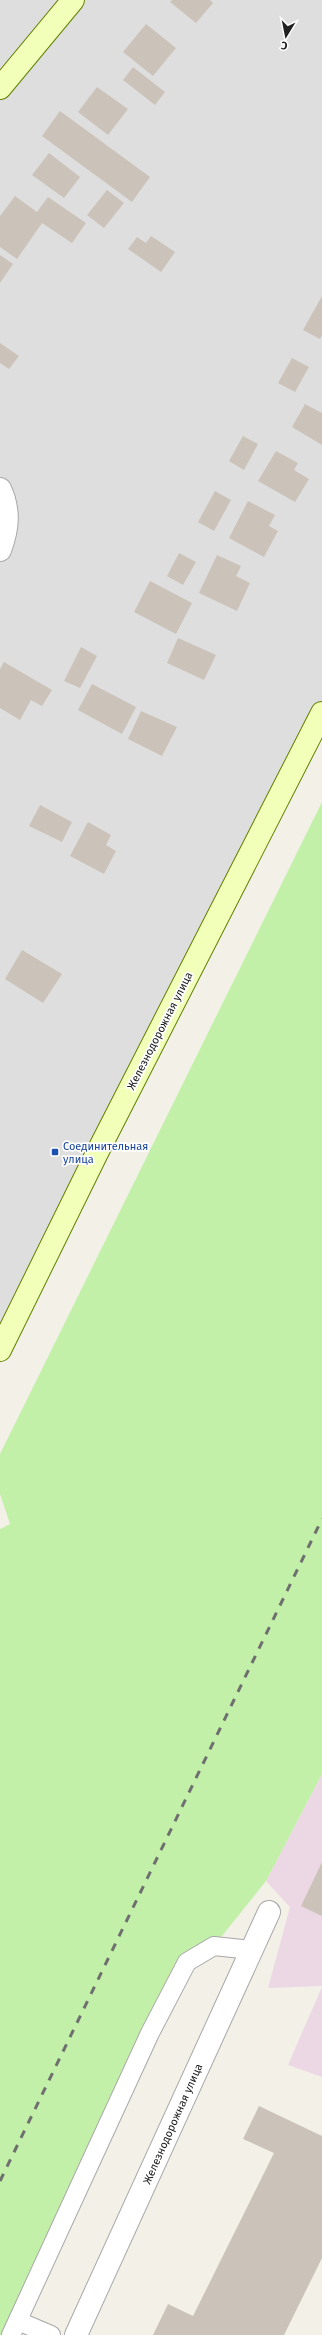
<svg xmlns="http://www.w3.org/2000/svg" width="322" height="2335" font-family="'Fira Sans',sans-serif">
<style>
.residential{fill:#dfdede}
.industrial{fill:#ecd8e5}
.grass{fill:#c3f0a9}
.building{fill:#cbc3b9}
.lines{fill:none;stroke-linecap:round;stroke-linejoin:round}
.lane-casing{stroke:#a8a8a8;stroke-width:20}
.street-casing{stroke:#a8a8a8;stroke-width:24}
.secondary-casing{stroke:#618000;stroke-width:24}
.lane{stroke:#fff;stroke-width:18}
.street{stroke:#fff;stroke-width:22}
.secondary{stroke:#f2ffb8;stroke-width:22}
.rail{stroke:#6f6f6f;stroke-width:3;stroke-dasharray:8 8;stroke-linecap:butt}
.transit-dot{fill:#1a4fb4;stroke:#fff;stroke-width:1.5}
.labels{text-anchor:middle;dominant-baseline:central;stroke-width:3.5;stroke-linejoin:round;paint-order:stroke}
.street-label{font-size:11px;fill:#212121;stroke:#fff}
.transit-label{font-size:11px;fill:#164399;stroke:#fff;text-anchor:start}
</style>
<rect width="100%" height="100%" fill="#f2f0e7"/>
<polygon class="residential" points="0,0 322,0 322,713 0,1350"/>
<g class="industrial">
<polygon points="322,1774 322,1986 268,1988 290,1907 266,1881"/>
<polygon points="322,1987 322,2077 288,2065"/>
</g>
<polygon class="grass" points="322,802 322,1774 266,1881 214,1946 187,1962 11,2335 0,2335 0,1529 10,1524 0,1494 0,1454"/>
<g class="building">
<polygon points="172,0 210,0 213,3 196,23 170,2"/>
<polygon points="146,24 176,48 153,76 123,52"/>
<polygon points="133,67 165,92 155,105 123,80"/>
<polygon points="97,87 128,109 108,135 78,112"/>
<polygon points="60,111 150,177 132,202 42,136"/>
<polygon points="49,153 80,177 64,198 32,175"/>
<polygon points="107,190 124,203 104,228 87,215"/>
<polygon points="15,196 37,212 48,197 86,223 72,243 42,223 17,259 0,247 0,216"/>
<polygon points="151,236 175,252 161,272 128,249 137,237 146,243"/>
<polygon points="0,255 13,264 0,283"/>
<polygon points="322,296 322,335 320,339 303,330"/>
<polygon points="0,343 19,356 9,369 0,363"/>
<polygon points="292,358 309,367 295,392 278,383"/>
<polygon points="305,404 322,413 322,445 292,427"/>
<polygon points="243,436 258,444 244,470 229,461"/>
<polygon points="276,451 298,463 294,470 309,479 295,502 258,481"/>
<polygon points="215,491 231,500 214,531 198,522"/>
<polygon points="248,501 275,515 269,526 278,531 264,557 229,538"/>
<polygon points="179,553 196,562 183,585 167,576"/>
<polygon points="217,555 241,566 236,576 250,583 237,611 199,593"/>
<polygon points="150,581 192,603 176,634 134,612"/>
<polygon points="178,638 216,655 204,680 167,663"/>
<polygon points="81,647 97,656 80,688 64,681"/>
<polygon points="4,662 52,690 42,706 31,700 20,720 0,708 0,669"/>
<polygon points="92,684 136,707 122,734 78,710"/>
<polygon points="141,711 177,727 162,756 128,739"/>
<polygon points="40,805 72,822 62,842 29,826"/>
<polygon points="88,822 111,835 106,845 116,851 104,874 70,856"/>
<polygon points="22,950 62,974 43,1003 5,979"/>
<polygon points="322,1862 322,1916 301,1906"/>
<polygon points="259,2106 322,2136 322,2258 284,2335 153,2335 168,2304 193,2316 274,2153 243,2139"/>
</g>
<g class="lines">
<defs>
<g id="lane">
<polyline points="18,2321 51,2335"/>
<polyline points="11,2335 150,2033 187,1962 214,1946 251,1950"/>
</g>
<g id="street">
<path d="M0 489C10 510 8 529 0 550"/>
<polyline points="76,2335 269,1912"/>
</g>
<g id="secondary">
<polyline points="0,88 73,0"/>
<polyline points="0,1350 97,1153 322,713"/>
</g>
</defs>
<use href="#lane" class="lane-casing"/>
<use href="#street" class="street-casing"/>
<use href="#secondary" class="secondary-casing"/>
<use href="#lane" class="lane"/>
<use href="#street" class="street"/>
<use href="#secondary" class="secondary"/>
<polyline class="rail" points="0,2181 322,1519"/>
</g>
<rect class="transit-dot" x="51" y="1148" width="8" height="8" rx="2"/>
<g class="labels">
<g class="street-label">
<text transform="translate(160 1031) rotate(-63)">Железнодорожная улица</text>
<text transform="translate(173 2124) rotate(-66)">Железнодорожная улица</text>
</g>
<g class="transit-label">
<text x="63" y="1146">Соединительная<tspan x="63" dy="13">улица</tspan></text>
</g>
</g>
<g transform="translate(286 36) rotate(190)" stroke="#ffffff" stroke-width="3" paint-order="stroke">
<path d="M0-3L7 15L0 10L-7 15Z" fill="#212121"/>
<text y="-6" font-size="11" font-weight="bold" text-anchor="middle" fill="#212121">С</text>
</g>
</svg>
